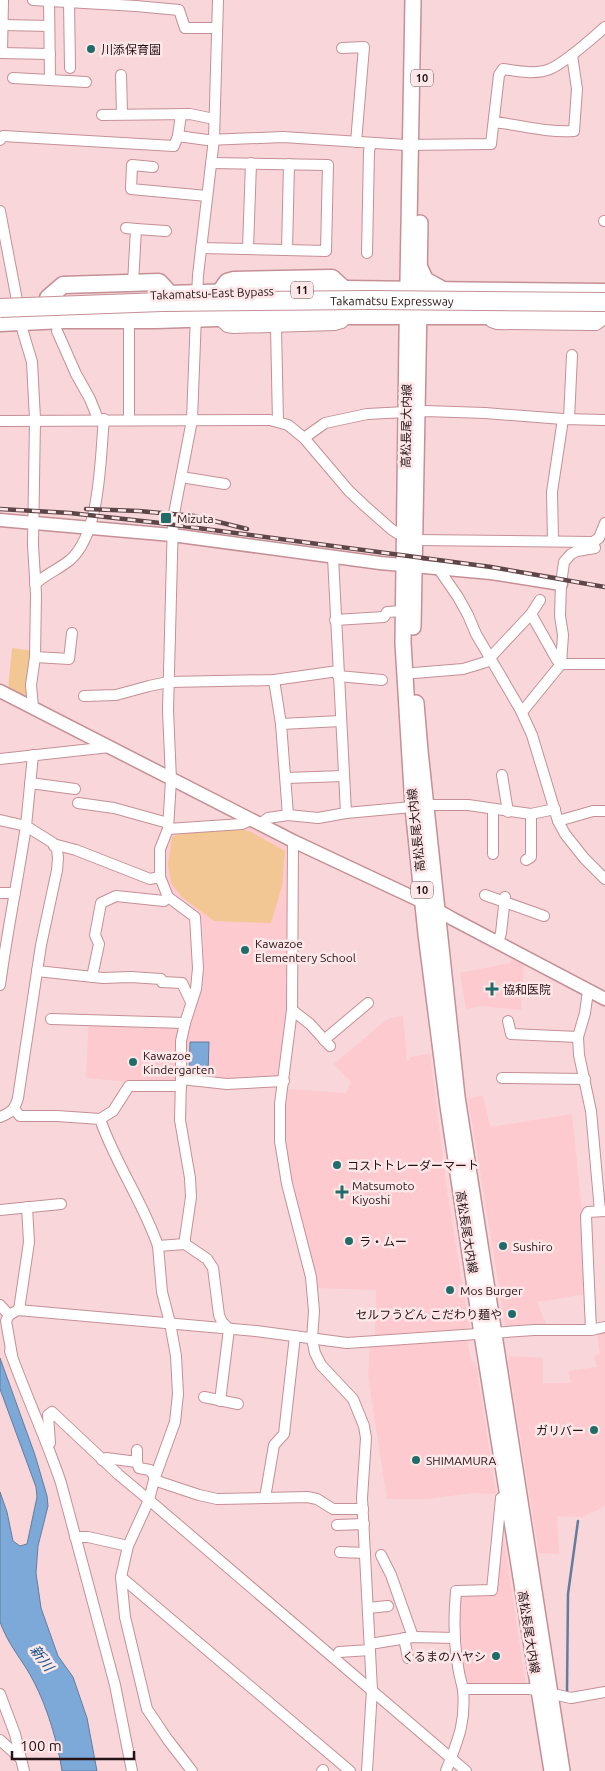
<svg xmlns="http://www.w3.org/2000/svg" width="605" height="1771" font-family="Ubuntu,'Noto Sans JP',sans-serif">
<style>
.built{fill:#fdcacf}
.green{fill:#f2c793}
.water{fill:#7da9d9;stroke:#637c9e}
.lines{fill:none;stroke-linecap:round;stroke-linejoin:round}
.stream{stroke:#637c9e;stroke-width:2.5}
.minor-casing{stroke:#c49096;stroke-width:12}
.tertiary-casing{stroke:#c49096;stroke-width:15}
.primary-casing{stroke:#c49096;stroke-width:18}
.trunk-casing{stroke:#c49096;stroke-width:19}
.minor{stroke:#fff;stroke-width:10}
.tertiary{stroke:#fff;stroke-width:12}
.primary{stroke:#fff;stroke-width:15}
.trunk{stroke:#fff;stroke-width:16}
.rail-casing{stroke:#5d4648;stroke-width:4.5}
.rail{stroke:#fee7e9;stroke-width:2.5;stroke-dasharray:8;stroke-linecap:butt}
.motorway-bridge-casing{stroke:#c49096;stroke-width:20;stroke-linecap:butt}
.motorway-bridge{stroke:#fff;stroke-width:18}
.poi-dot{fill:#206c69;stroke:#fee7e9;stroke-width:2}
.labels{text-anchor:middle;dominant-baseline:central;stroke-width:5;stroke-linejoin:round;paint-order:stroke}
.shield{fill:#fee7e9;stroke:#675355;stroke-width:1}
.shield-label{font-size:11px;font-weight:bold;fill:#261315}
.poi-label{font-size:12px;fill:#261315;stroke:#fee7e9;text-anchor:start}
.street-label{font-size:12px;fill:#261315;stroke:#fee7e9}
.water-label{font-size:14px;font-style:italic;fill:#0e4f89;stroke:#fee7e9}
</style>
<rect width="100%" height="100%" fill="#f8d6da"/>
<g class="built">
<polygon points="243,826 252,828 287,848 287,1026 285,1027 281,1079 226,1081 186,1076 186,1047 193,1011 201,992 204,964 203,931 201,916 170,891 166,884 164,871 165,853 171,836 176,831"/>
<polygon points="512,958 524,963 521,1010 481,1006 466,1009 460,973 510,963"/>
<polygon points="403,1016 407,1061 410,1060 410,1057 430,1054 447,1191 470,1331 375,1336 376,1290 318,1288 287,1158 284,1131 287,1089 346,1093 351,1082 334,1064 385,1021 391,1018"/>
<polygon points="89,1022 182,1026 178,1082 129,1082 87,1078 86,1074"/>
<polygon points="483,1096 490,1127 572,1114 582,1212 586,1294 537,1302 547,1326 506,1329 468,1098"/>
<polygon points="605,1332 605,1506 582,1517 557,1516 559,1554 539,1553 509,1366 509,1356 543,1358 543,1383 571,1383 568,1371 597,1367 594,1356 600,1354 597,1333"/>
<polygon points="467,1339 471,1361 476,1363 496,1494 472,1493 427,1499 387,1499 368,1376 370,1345"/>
<polygon points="501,1521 526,1686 469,1686 465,1674 459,1617 461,1596 495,1594"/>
</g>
<g class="green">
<polygon points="12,648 33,651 30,701 8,690"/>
<polygon points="242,829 251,832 285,851 282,886 271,923 214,921 182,897 171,883 168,866 172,837 183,833"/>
</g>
<g class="water">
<polygon points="190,1042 209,1042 208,1074 189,1074"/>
<path d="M0 1358 35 1455 47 1496 48 1506 38 1546 36 1573 41 1608 58 1656 73 1677 87 1718 97 1771H62C58 1743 47 1707 34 1682 23 1660 9 1647 0 1622V1492L7 1512 13 1541 20 1546 27 1544 37 1497 36 1487 0 1389Z"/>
</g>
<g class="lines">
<polyline class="stream" points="568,1693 567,1691 568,1594 578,1521"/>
<defs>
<g id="minor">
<polyline points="33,0 136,6 179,10 185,28 217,28"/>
<polyline points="49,1 50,80"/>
<polyline points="69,1 70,68"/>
<polyline points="3,25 49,26"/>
<polyline points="342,48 364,47 356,142"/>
<polyline points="0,53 50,54"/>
<polyline points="2,53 3,0"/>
<polyline points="121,75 122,114"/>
<polyline points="13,78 86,82"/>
<polyline points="102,115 190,114 214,119"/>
<path d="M494 122C521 125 547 133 574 131L577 89 572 55"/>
<polyline points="178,136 181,114"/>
<path d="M0 140 3 136 174 146 178 136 207 140 283 137 406 145 491 144 499 75 503 69C517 71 536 75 550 69 564 63 593 38 605 27"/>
<polyline points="153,167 132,165 131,189 207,196"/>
<polyline points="0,211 23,332 32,362 35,419 33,545 36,594 35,657 31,685 33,707"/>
<polyline points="604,221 605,221"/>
<polyline points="126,228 136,229 133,283"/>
<polyline points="136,229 166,231"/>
<polyline points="201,248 326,251 328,165 211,163"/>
<polyline points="248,248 251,163"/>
<polyline points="287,250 289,164"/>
<polyline points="367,253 369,151 371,143"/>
<polyline points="197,298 198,275 214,139 218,0"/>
<polyline points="217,318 227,327 233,328 335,325 342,323 349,316"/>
<polyline points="491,322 497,324 592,325 596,325 605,319"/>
<polyline points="276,327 278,422"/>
<polyline points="57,331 76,374 90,399 98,419"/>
<polyline points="569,419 572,355"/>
<polyline points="129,420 129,329"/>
<polyline points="0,421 270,420 288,425 304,438 349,491 365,506 391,529 397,533 404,534"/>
<polyline points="304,438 325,423 367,414 425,411 485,413 563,419"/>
<polyline points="181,477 225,484"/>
<polyline points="415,540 593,542 599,538 605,523"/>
<polyline points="553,540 552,492 563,419 605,420"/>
<polyline points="333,557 346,813"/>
<polyline points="438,568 458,597 468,615 476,634 520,709 532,735 558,821 565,834 584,858 605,879"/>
<path d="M35 584C46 574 59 569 70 560 101 533 100 458 104 419"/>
<polyline points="531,614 557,660 561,664 605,664"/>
<polyline points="335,620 384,617 387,612 403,611"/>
<polyline points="35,657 69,659 72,633"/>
<polyline points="414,673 463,669 486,662 531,614 540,600"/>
<polyline points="338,676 382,680"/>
<polyline points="274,680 281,724 288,815"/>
<polyline points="84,696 116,695 149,686 168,682 274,680 338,671"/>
<polyline points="522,712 561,664 563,635 560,616 561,584 564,562 571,554 577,551 595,548 593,542"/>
<polyline points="281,724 341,721"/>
<polyline points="0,759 110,747"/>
<polyline points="502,775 508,812"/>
<polyline points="286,778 344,776"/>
<polyline points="30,783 75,789"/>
<polyline points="78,803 114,808 168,823"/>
<polyline points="493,809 493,854"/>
<path d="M0 820 26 826C18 879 7 932 0 985"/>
<polyline points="558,821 593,811 605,811"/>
<polyline points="260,824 268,818 288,815 318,818 346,813 434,805 468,805 531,814 555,809"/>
<polyline points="168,829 242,824 251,820"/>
<polyline points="293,841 292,1010 280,1104 280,1141 287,1184 311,1277 314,1311 312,1339 315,1353 321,1365 353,1399 364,1426 366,1438 362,1498 372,1690 367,1771"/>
<polyline points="54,846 57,845 76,850 150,879 160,877"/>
<polyline points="526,860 531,857 531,814"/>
<polyline points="0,893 15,893"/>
<polyline points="485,895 544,916"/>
<polyline points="498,943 501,933 505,897"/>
<polyline points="37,971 103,978 131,977 161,979 162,982 182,983 191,1002"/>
<polyline points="92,977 99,944 95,935 101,903 116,896 164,901 168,897"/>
<polyline points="588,991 585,1013 578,1037 579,1055 591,1111 600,1211"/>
<polyline points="292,1010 310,1024 330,1046"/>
<polyline points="51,1019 185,1023"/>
<polyline points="508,1021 511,1034 578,1037"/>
<polyline points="324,1040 368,1003"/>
<polyline points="502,1078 585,1079"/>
<polyline points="181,1079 181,1041 185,1023 196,989 198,968 195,917 168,897 160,877 160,849 168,829 171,780 168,710 173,519 192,420 196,315"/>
<path d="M14 1109 20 1116H57L100 1119C115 1163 143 1202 158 1246L185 1244"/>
<path d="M0 1117C11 1113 15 1109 18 1098L41 945 57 870 58 858 57 849 53 843 26 826 33 755"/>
<polyline points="100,1119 113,1111 129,1086 181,1086"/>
<polyline points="0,1210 61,1204"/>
<polyline points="0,1305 9,1315"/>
<polyline points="19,1310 29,1242 27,1207"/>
<polyline points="591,1330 586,1216 588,1212 605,1211"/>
<path d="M10 1351C26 1396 46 1438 61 1483L115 1685 132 1771"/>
<polyline points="12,1355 6,1321 9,1315 18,1310 256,1331 347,1343 534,1330 591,1330 605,1327"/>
<polyline points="204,1397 238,1404"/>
<polyline points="220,1401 229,1329 222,1322 219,1315 213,1268 207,1259 185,1244 185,1238 191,1197 190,1178 180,1120 181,1079 227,1084 284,1081"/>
<polyline points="50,1443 48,1415 52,1412 119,1475 149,1500 154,1480 199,1495 217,1499 307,1497 317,1499 333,1509 363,1509"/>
<polyline points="137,1450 137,1462 139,1468 150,1470 155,1477"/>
<polyline points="102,1460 106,1458 137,1462"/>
<polyline points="154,1480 175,1422 178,1394 176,1356 170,1323 162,1292 158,1246"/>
<path d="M507 1496 501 1498 492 1590 456 1591C453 1624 454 1658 463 1689H530L571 1698 605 1692"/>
<polyline points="265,1498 274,1445 284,1434 295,1336"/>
<polyline points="337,1525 364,1524"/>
<polyline points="75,1537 88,1537 128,1546 149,1500 466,1771"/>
<polyline points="128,1546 121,1577 125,1617 147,1709 168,1740 192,1771"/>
<polyline points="340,1552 365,1553"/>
<polyline points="381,1555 391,1575 413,1637"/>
<polyline points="121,1577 350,1771"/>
<polyline points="368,1608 388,1606"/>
<polyline points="404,1638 408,1658"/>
<polyline points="370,1644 413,1637 455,1638"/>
<polyline points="339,1652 370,1650"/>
<polyline points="0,1694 15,1734 24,1771"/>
<polyline points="0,1740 20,1758"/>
<polyline points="322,1771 323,1770"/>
<path d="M446 1771C458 1740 466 1723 463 1689"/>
</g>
<g id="tertiary">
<polyline points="0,520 172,535 380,563 491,573 561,584"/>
<polyline points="0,691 293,841 423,902 453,919 605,999"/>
</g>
<g id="primary">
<polyline points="413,0 407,338 403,643 413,807 426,934 448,1106 482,1334 552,1771"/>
<polyline points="419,280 420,223"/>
<polyline points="413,627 419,305"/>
<polyline points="416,703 420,751 457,1097 562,1771"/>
</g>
<g id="trunk">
<polyline points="420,269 425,280 443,290"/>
<polyline points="220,292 227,282 234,280 332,278 344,289"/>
<polyline points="167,294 344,289 605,292"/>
<polyline points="48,298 63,285 159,282 170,294"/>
<polyline points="0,323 64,320 156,320 217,318 350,316 605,316"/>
</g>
</defs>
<use href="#minor" class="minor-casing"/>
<use href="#tertiary" class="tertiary-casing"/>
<use href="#primary" class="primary-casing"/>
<use href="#trunk" class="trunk-casing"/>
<use href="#minor" class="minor"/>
<use href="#tertiary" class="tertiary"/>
<use href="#primary" class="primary"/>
<use href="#trunk" class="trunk"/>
<defs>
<g id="rail">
<polyline points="0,509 70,513 160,523 491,567 605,587"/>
<polyline points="86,509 139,511 194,516 247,529"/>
</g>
</defs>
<use href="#rail" class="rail-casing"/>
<use href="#rail" class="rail"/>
<defs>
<g id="motorway-bridge">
<path id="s1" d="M0 308 162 302 369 300 605 302"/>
</g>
</defs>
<use href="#motorway-bridge" class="motorway-bridge-casing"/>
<use href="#motorway-bridge" class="motorway-bridge"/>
</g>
<g class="poi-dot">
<circle cx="91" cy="49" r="5"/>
<rect x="160" y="512" width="12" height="12" rx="2.5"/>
<circle cx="245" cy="950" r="5"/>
<path d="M489.5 981.5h5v5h5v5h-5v5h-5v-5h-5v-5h5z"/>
<circle cx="133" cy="1062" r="5"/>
<circle cx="337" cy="1165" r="5"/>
<path d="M339.5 1184.5h5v5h5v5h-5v5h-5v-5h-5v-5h5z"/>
<circle cx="349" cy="1241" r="5"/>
<circle cx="503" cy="1246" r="5"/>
<circle cx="450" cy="1290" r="5"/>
<circle cx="512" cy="1314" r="5"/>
<circle cx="594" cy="1430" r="5"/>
<circle cx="416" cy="1460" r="5"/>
<circle cx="496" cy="1656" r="5"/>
</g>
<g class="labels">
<g class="shield">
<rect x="411" y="69.5" width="22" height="17" rx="4"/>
<rect x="291" y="281.5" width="22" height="17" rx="4"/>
<rect x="411" y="881.5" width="22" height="17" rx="4"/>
</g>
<g class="shield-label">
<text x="422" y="78">10</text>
<text x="302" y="290">11</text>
<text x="422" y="890">10</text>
</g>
<g class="poi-label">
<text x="101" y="49">川添保育園</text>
<text x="177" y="518">Mizuta</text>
<text x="255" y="943">Kawazoe<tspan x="255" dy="14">Elementery School</tspan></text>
<text x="503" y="989">協和医院</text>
<text x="143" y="1055">Kawazoe<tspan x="143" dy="14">Kindergarten</tspan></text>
<text x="347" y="1165">コストトレーダーマート</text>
<text x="352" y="1185">Matsumoto<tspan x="352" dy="14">Kiyoshi</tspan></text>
<text x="359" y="1241">ラ・ムー</text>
<text x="513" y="1246">Sushiro</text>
<text x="460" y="1290">Mos Burger</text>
<text x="502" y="1314" text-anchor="end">セルフうどん こだわり麺や</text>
<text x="584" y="1430" text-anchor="end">ガリバー</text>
<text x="426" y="1460">SHIMAMURA</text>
<text x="486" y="1656" text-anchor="end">くるまのハヤシ</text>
</g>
<g class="street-label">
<text transform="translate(212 293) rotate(-2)">Takamatsu-East Bypass</text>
<text stroke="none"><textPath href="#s1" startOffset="392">Takamatsu Expressway</textPath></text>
<text transform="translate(406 426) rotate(-89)">高松長尾大内線</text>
<text transform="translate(416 830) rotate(-96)">高松長尾大内線</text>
<text transform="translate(467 1232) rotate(81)">高松長尾大内線</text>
<text transform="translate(529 1632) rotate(81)">高松長尾大内線</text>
</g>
<g class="water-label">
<text transform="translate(42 1658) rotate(53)">新川</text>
</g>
</g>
<path d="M12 1751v8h122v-8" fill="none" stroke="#261315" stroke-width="2.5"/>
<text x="20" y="1751" font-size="15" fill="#261315" stroke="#fee7e9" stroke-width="4" paint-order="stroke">100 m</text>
</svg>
